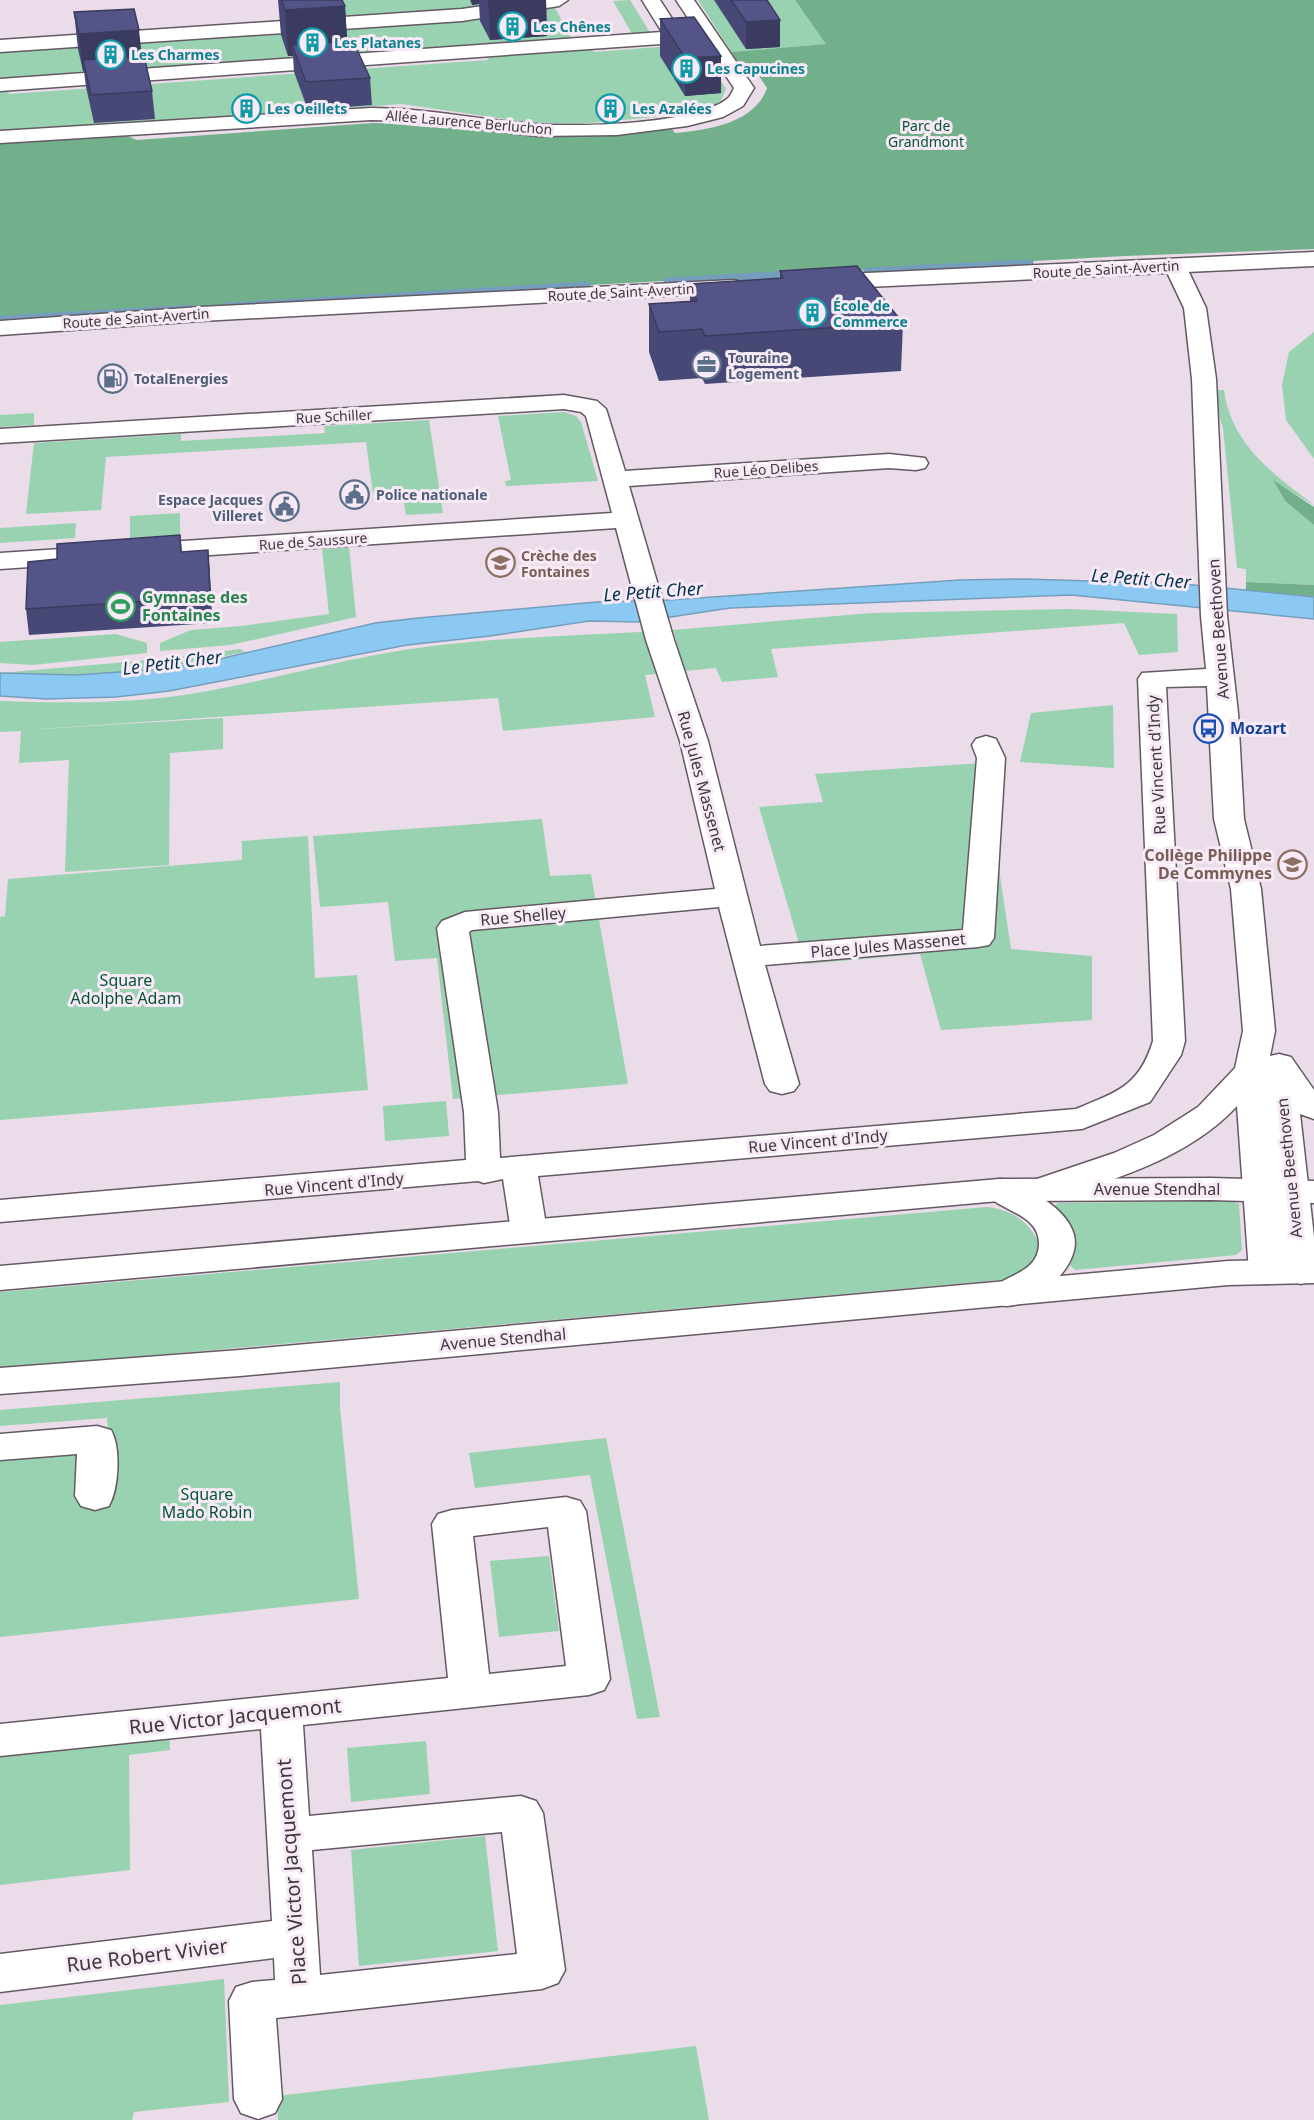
<svg xmlns="http://www.w3.org/2000/svg" width="1314" height="2120" font-family="'Noto Sans',sans-serif">
<style>
.green{fill:#99d2b0}
.forest{fill:#71b08b}
.water{fill:#8cc9f2;stroke:#759ebc;stroke-width:1.5}
.lines{fill:none;stroke-linecap:round;stroke-linejoin:round}
.stream{stroke:#759ebc;stroke-width:7}
.street-casing{stroke:#655964;stroke-width:3}
.secondary-casing{stroke:#655964;stroke-width:3}
.primary-casing{stroke:#655964;stroke-width:3}
.street{fill:#fff;fill-rule:evenodd}
.secondary{fill:#fff;fill-rule:evenodd}
.primary{fill:#fff;fill-rule:evenodd}
.wall{fill:#484876}
.shaded-wall{fill:#3b3b60}
.building{fill:#545489;stroke:#3b3b60;stroke-width:1.5}
.labels{text-anchor:middle;dominant-baseline:central;stroke-width:6;stroke-linejoin:round;paint-order:stroke}
.far-culture-label{font-size:14px;font-weight:bold;fill:#0d838f;stroke:#f7eaf6;text-anchor:start}
.far-street-label{font-size:14px;fill:#3e393e;stroke:#f7eaf6}
.far-park-label{font-size:14px;fill:#025533;stroke:#f7eaf6}
.far-service-label{font-size:14px;font-weight:bold;fill:#4e5e75;stroke:#f7eaf6;text-anchor:start}
.far-education-label{font-size:14px;font-weight:bold;fill:#785e54;stroke:#f7eaf6;text-anchor:start}
.leisure-label{font-size:16px;font-weight:bold;fill:#27864d;stroke:#f7eaf6;text-anchor:start}
.street-label{font-size:16px;fill:#3e393e;stroke:#f7eaf6}
.transit-label{font-size:16px;font-weight:bold;fill:#164399;stroke:#f7eaf6;text-anchor:start}
.education-label{font-size:16px;font-weight:bold;fill:#785e54;stroke:#f7eaf6;text-anchor:end}
.park-label{font-size:16px;fill:#025533;stroke:#f7eaf6}
.water-label{font-size:18px;font-style:italic;fill:#00324d;stroke:#f7eaf6}
.near-street-label{font-size:20px;fill:#3e393e;stroke:#f7eaf6}
</style>
<rect width="100%" height="100%" fill="#eadce9"/>
<g class="green">
<polygon points="314,0 546,0 498,9 323,22"/>
<polygon points="630,0 652,36 634,37 613,1"/>
<polygon points="698,0 795,0 827,44 731,52"/>
<polygon points="553,4 573,41 0,81 0,48"/>
<polygon points="698,44 726,89 721,100 715,105 688,114 578,124 525,122 402,104 77,128 0,131 0,89 8,88 9,94 488,60 486,55 591,47 593,52"/>
<polygon points="1314,332 1314,459 1286,420 1282,385 1289,352"/>
<path d="M1215 390H1224C1231 444 1273 474 1314 505L1274 482 1285 501 1314 525V585L1246 582V569L1237 568 1223 428 1215 403Z"/>
<polygon points="564,412 576,416 581,422 598,481 506,486 505,481 511,480 498,416"/>
<polygon points="34,413 34,425 0,427 0,415"/>
<polygon points="429,420 443,513 406,515 402,491 373,493 366,442 106,457 101,510 26,514 34,443 181,434 181,441 325,433 324,426"/>
<polygon points="180,513 180,535 130,538 130,516"/>
<polygon points="76,523 75,538 0,543 0,528"/>
<polygon points="349,547 356,617 230,645 160,651 160,643 191,630 242,626 329,614 322,549"/>
<polygon points="1070,609 1177,614 1178,652 1139,655 1124,623 771,649 778,677 722,682 716,668 684,671 673,630 871,613"/>
<path d="M658 631 667 673 645 675 655 717 503 731 498 698 25 730 223 718V749L170 753 169 865 65 872 69 760 19 763 21 731 0 732V701C64 703 127 704 190 694 262 683 332 661 404 650 488 637 574 636 658 631Z"/>
<polygon points="116,634 147,643 147,653 33,665 0,663 0,642"/>
<polygon points="240,649 245,652 162,669 161,659"/>
<polygon points="150,660 149,670 76,675 0,673"/>
<polygon points="1113,705 1114,768 1020,762 1031,713"/>
<polygon points="983,763 1011,949 1092,956 1092,1020 941,1030 920,954 805,964 759,807 823,802 815,774"/>
<polygon points="542,819 550,876 591,874 628,1084 453,1099 437,958 395,961 388,902 320,907 313,836"/>
<polygon points="308,836 315,978 357,975 368,1090 0,1120 0,917 5,916 8,879 242,860 242,841"/>
<polygon points="446,1101 449,1136 385,1141 383,1106"/>
<polygon points="1231,1201 1239,1204 1242,1250 1236,1255 1075,1270 1069,1264 1073,1242 1052,1208 1058,1203"/>
<path d="M987 1207C1014 1210 1030 1223 1041 1247L1034 1269 1012 1279 0 1369V1292Z"/>
<polygon points="340,1382 340,1408 359,1599 0,1637 0,1452 109,1443 107,1418 0,1426 0,1410"/>
<polygon points="606,1438 660,1717 637,1719 590,1475 475,1488 469,1453"/>
<polygon points="549,1556 559,1631 499,1637 490,1561"/>
<polygon points="169,1732 170,1750 129,1755 130,1870 0,1885 0,1750"/>
<polygon points="426,1741 430,1794 351,1802 347,1748"/>
<polygon points="485,1836 498,1951 359,1966 351,1850"/>
<polygon points="224,1979 229,2102 134,2112 132,2120 0,2120 0,2005"/>
<polygon points="696,2046 709,2120 278,2120 277,2096"/>
</g>
<g class="forest">
<path d="M795 0H1314V249L1125 256 0 317V139L122 134 137 140 373 123C403 123 435 132 464 123L583 135 671 128 675 133C708 130 755 123 767 88L753 67H741L731 52 826 44Z"/>
<polygon points="1273,480 1314,507 1314,525 1285,501"/>
<polygon points="1246,582 1314,585 1314,597 1246,590"/>
</g>
<polygon class="water" points="1026,579 1184,584 1314,597 1314,619 1071,595 730,608 638,622 589,621 490,636 407,645 169,691 116,697 46,699 0,696 0,673 76,675 162,669 206,662 375,623 418,618 597,602 669,600 960,580"/>
<g class="lines">
<g class="stream">
<polyline points="867,271 1030,263"/>
<polyline points="667,281 793,274"/>
<polyline points="225,306 587,285"/>
<polyline points="0,319 191,308"/>
</g>
<defs>
<g id="street">
<polygon points="523,0 568,0 559,6 462,21 0,52 0,40 462,9"/>
<path d="M642 0H660L680 31 696 30 676 0H694L754 88 743 106 723 117 687 126 617 135 537 136 413 121 371 120 0 143V131L371 108C426 108 480 120 534 124 577 127 694 125 727 99 730 97 732 92 734 88L703 41 0 91V79L662 32Z"/>
<path d="M1175 259 1183 261 1186 266 1206 308 1216 379 1227 616 1238 713 1244 819 1261 889 1275 1031 1270 1056 1279 1054 1291 1057 1314 1090V1119L1300 1114 1314 1237V1280L1301 1284 1288 1280 1284 1274 1280 1280 1267 1284 1254 1280 1249 1272 1237 1106C1189 1158 1111 1182 1045 1200 1057 1208 1070 1220 1074 1235 1082 1267 1035 1305 1007 1306 1003 1306 997 1304 993 1302L988 1294C1000 1274 1037 1276 1039 1245 1040 1212 997 1212 983 1190L988 1182 1000 1179 1026 1188 1031 1181 1114 1153 1154 1135 1198 1107 1235 1068 1243 1031 1231 889 1214 819 1207 686 1166 687 1185 1041 1181 1055 1150 1102 1082 1129 538 1176 547 1231 542 1239 529 1242 516 1239 511 1231 503 1179 484 1183 478 1181 0 1222V1200L466 1160 464 1112 437 928 442 921 465 912 715 889 680 741 646 640 616 528 0 569V553L612 513 586 416 581 412 564 409 0 443V429L564 395 597 401 606 409 625 471 889 454 925 458 928 463 925 468 916 470 889 468 629 486 674 640 708 741 760 946 963 930 977 758 972 745 976 739 986 736 996 739 1005 758 994 938 989 945 978 947 765 965 799 1084 794 1091 782 1094 770 1091 765 1084 719 907 472 930 469 932 498 1112 500 1158 1076 1109C1116 1092 1139 1087 1153 1041L1138 679 1142 673 1206 669 1201 616 1192 379 1184 308 1164 266 1167 261Z"/>
<path d="M97 1426 111 1430C121 1447 119 1488 109 1506L95 1510 81 1506 75 1496 77 1454 0 1460V1434Z"/>
<path d="M566 1497 580 1501 586 1511 610 1679 604 1690 589 1695 303 1725 309 1816 521 1796 536 1801 543 1813 565 1970 558 1983 542 1989 276 2018 282 2099 275 2113 258 2119 241 2113 234 2099 229 2001 236 1987 252 1982 275 1980 274 1958 0 1992V1954L272 1921 261 1729 0 1756V1724L448 1678 432 1524 438 1514 452 1510ZM548 1527 566 1666 489 1674 473 1536ZM502 1832 517 1954 320 1975 312 1850Z"/>
</g>
<g id="secondary">
<polygon points="1211,1178 1314,1181 1314,1203 1211,1200 999,1201 0,1290 0,1266 999,1179"/>
<polygon points="1314,1259 1314,1283 1228,1285 240,1376 0,1394 0,1368 240,1350 1228,1261"/>
</g>
<g id="primary">
<polygon points="1314,252 1314,266 824,289 816,287 813,282 816,277 824,275"/>
<polygon points="734,280 742,282 745,287 742,292 201,321 0,335 0,321 201,307"/>
</g>
</defs>
<use href="#street" class="street-casing"/>
<use href="#secondary" class="secondary-casing"/>
<use href="#primary" class="primary-casing"/>
<use href="#street" class="street"/>
<use href="#secondary" class="secondary"/>
<use href="#primary" class="primary"/>
</g>
<g class="wall">
<polygon points="278,0 344,0 342,0 345,6 347,41 370,78 372,105 308,110 294,72 293,56 288,56 281,35"/>
<polygon points="470,0 546,0 547,36 490,40 480,21 479,4 472,5"/>
<polygon points="714,0 767,0 780,47 746,49"/>
<polygon points="74,12 141,56 152,91 155,119 94,123 86,87 84,71 83,71 78,49"/>
<polygon points="660,19 721,93 685,96 660,56"/>
<polygon points="780,271 903,323 901,371 705,384 702,378 659,381 649,352 649,304 690,301 690,284 780,278"/>
<polygon points="180,535 182,552 208,550 210,576 212,623 29,635 26,609 57,559"/>
</g>
<g class="shaded-wall">
<polygon points="472,0 479,0 479,4 472,5"/>
<polygon points="488,0 546,0 547,36 490,40"/>
<polygon points="345,6 348,52 292,45 293,56 288,56 285,10"/>
<polygon points="780,20 780,47 746,49 746,22"/>
<polygon points="139,30 143,67 83,60 84,71 83,71 79,34"/>
<polygon points="721,56 721,93 685,96 685,58"/>
<polygon points="208,550 210,576 212,623 210,597"/>
</g>
<g class="building">
<polygon points="281,0 342,0 345,6 285,10"/>
<polygon points="731,0 767,0 780,20 746,22"/>
<polygon points="134,9 139,30 79,34 74,12"/>
<polygon points="694,17 721,56 685,58 660,19"/>
<polygon points="353,41 370,78 306,82 292,45"/>
<polygon points="144,56 152,91 91,95 83,60"/>
<polygon points="857,266 903,323 705,336 702,329 659,332 649,304 697,301 690,284 783,278 780,271"/>
<polygon points="180,535 181,552 208,550 210,597 26,609 28,562 57,559 57,544"/>
</g>
<defs>
<symbol id="building-ring" viewBox="-11 -11 22 22"><circle r="9.5" fill="#f7eaf6" stroke="#0f9aa8" stroke-width="1.5"/><path d="M-4-6H4V6H1V3H-1V6H-4ZM-2.5-4.3h1.7v1.8h-1.7ZM.8-4.3h1.7v1.8H.8ZM-2.5-1h1.7V.8h-1.7ZM.8-1h1.7V.8H.8Z" fill="#0f9aa8"/></symbol>
<symbol id="office-ring" viewBox="-11 -11 22 22"><circle r="9.5" fill="#f7eaf6" stroke="#5c6f8a" stroke-width="1.5"/><path d="M-6-3h4V-5.5h4V-3h4V5H-6ZM-1-4.5V-3h2v-1.5ZM-6 0V1H6V0Z" fill="#5c6f8a"/></symbol>
<symbol id="fuel-ring" viewBox="-11 -11 22 22"><circle r="9.5" fill="#f7eaf6" stroke="#5c6f8a" stroke-width="1.5"/><path d="M-5.5-6h7V0h2V4h1.3V-2.5L3-4.5l.8-.8L6-3V5H2.5V1h-1V6h-7ZM-4.2-4.7v3.2H.2V-4.7Z" fill="#5c6f8a"/></symbol>
<symbol id="civic-ring" viewBox="-11 -11 22 22"><circle r="9.5" fill="#f7eaf6" stroke="#5c6f8a" stroke-width="1.5"/><path d="M-.6-6.5H3V-4.5H.6V-3L4-1V1h2V6H-6V1h2V-1L-.6-3ZM-1.2 2.5V6h2.4V2.5Z" fill="#5c6f8a"/></symbol>
<symbol id="school-ring" viewBox="-11 -11 22 22"><circle r="9.5" fill="#f7eaf6" stroke="#8d6e63" stroke-width="1.5"/><path d="M0-5L7-2L0 1L-7-2ZM-4 1L0 2.5L4 1V4Q0 6-4 4Z" fill="#8d6e63"/></symbol>
<symbol id="stadium-ring" viewBox="-11 -11 22 22"><circle r="9.5" fill="#f7eaf6" stroke="#2e9e5b" stroke-width="1.5"/><path d="M0-5a6.5 5 0 1 0 0 10a6.5 5 0 1 0 0-10ZM-3.5-1.8h7v3.6h-7Z" fill="#2e9e5b"/></symbol>
<symbol id="bus-ring" viewBox="-11 -11 22 22"><circle r="9.5" fill="#f7eaf6" stroke="#1a4fb4" stroke-width="1.5"/><path d="M-5-6H5V4H4V6H2V4H-2V6H-4V4H-5ZM-3.5-4V0h7V-4ZM-3.5 1.2v1.5H-2V1.2ZM2 1.2v1.5H3.5V1.2Z" fill="#1a4fb4"/></symbol>
</defs>
<g fill-rule="evenodd">
<use href="#building-ring" x="496" y="10" width="33" height="33"/>
<use href="#building-ring" x="296" y="26" width="33" height="33"/>
<use href="#building-ring" x="94" y="38" width="33" height="33"/>
<use href="#building-ring" x="670" y="52" width="33" height="33"/>
<use href="#building-ring" x="230" y="92" width="33" height="33"/>
<use href="#building-ring" x="594" y="92" width="33" height="33"/>
<use href="#building-ring" x="796" y="296" width="33" height="33"/>
<use href="#office-ring" x="690" y="348" width="33" height="33"/>
<use href="#fuel-ring" x="96" y="362" width="33" height="33"/>
<use href="#civic-ring" x="338" y="478" width="33" height="33"/>
<use href="#civic-ring" x="268" y="490" width="33" height="33"/>
<use href="#school-ring" x="484" y="546" width="33" height="33"/>
<use href="#stadium-ring" x="104" y="590" width="33" height="33"/>
<use href="#bus-ring" x="1192" y="712" width="33" height="33"/>
<use href="#school-ring" x="1276" y="848" width="33" height="33"/>
</g>
<g class="labels">
<g class="far-culture-label">
<text x="533" y="26">Les Chênes</text>
<text x="334" y="42">Les Platanes</text>
<text x="131" y="54">Les Charmes</text>
<text x="707" y="68">Les Capucines</text>
<text x="267" y="108">Les Oeillets</text>
<text x="632" y="108">Les Azalées</text>
<text x="833" y="305">École de<tspan x="833" dy="16">Commerce</tspan></text>
</g>
<g class="far-street-label">
<text transform="translate(469 122) rotate(5)">Allée Laurence Berluchon</text>
<text transform="translate(1106 269) rotate(-3)">Route de Saint-Avertin</text>
<text transform="translate(621 292) rotate(-3)">Route de Saint-Avertin</text>
<text transform="translate(136 318) rotate(-4)">Route de Saint-Avertin</text>
<text transform="translate(334 416) rotate(-3)">Rue Schiller</text>
<text transform="translate(766 469) rotate(-4)">Rue Léo Delibes</text>
<text transform="translate(313 541) rotate(-4)">Rue de Saussure</text>
</g>
<g class="far-park-label">
<text x="926" y="125">Parc de<tspan x="926" dy="16">Grandmont</tspan></text>
</g>
<g class="far-service-label">
<text x="728" y="357">Touraine<tspan x="728" dy="16">Logement</tspan></text>
<text x="134" y="378">TotalEnergies</text>
<text x="376" y="494">Police nationale</text>
<text x="263" y="499" text-anchor="end">Espace Jacques<tspan x="263" dy="16">Villeret</tspan></text>
</g>
<g class="far-education-label">
<text x="521" y="555">Crèche des<tspan x="521" dy="16">Fontaines</tspan></text>
</g>
<g class="leisure-label">
<text x="142" y="597">Gymnase des<tspan x="142" dy="18">Fontaines</tspan></text>
</g>
<g class="street-label">
<text transform="translate(1218 629) rotate(-94)">Avenue Beethoven</text>
<text transform="translate(1156 765) rotate(-93)">Rue Vincent d'Indy</text>
<text transform="translate(702 781) rotate(75)">Rue Jules Massenet</text>
<text transform="translate(523 916) rotate(-5)">Rue Shelley</text>
<text transform="translate(888 945) rotate(-5)">Place Jules Massenet</text>
<text transform="translate(818 1141) rotate(-5)">Rue Vincent d'Indy</text>
<text transform="translate(1289 1168) rotate(-96)">Avenue Beethoven</text>
<text transform="translate(334 1184) rotate(-5)">Rue Vincent d'Indy</text>
<text x="1157" y="1189">Avenue Stendhal</text>
<text transform="translate(503 1339) rotate(-5)">Avenue Stendhal</text>
</g>
<g class="transit-label">
<text x="1230" y="728">Mozart</text>
</g>
<g class="education-label">
<text x="1272" y="855">Collège Philippe<tspan x="1272" dy="18">De Commynes</tspan></text>
</g>
<g class="park-label">
<text x="126" y="980">Square<tspan x="126" dy="18">Adolphe Adam</tspan></text>
<text x="207" y="1494">Square<tspan x="207" dy="18">Mado Robin</tspan></text>
</g>
<g class="water-label">
<text transform="translate(1141 578) rotate(4)">Le Petit Cher</text>
<text transform="translate(653 591) rotate(-4)">Le Petit Cher</text>
<text transform="translate(172 662) rotate(-7)">Le Petit Cher</text>
</g>
<g class="near-street-label">
<text transform="translate(235 1716) rotate(-6)">Rue Victor Jacquemont</text>
<text transform="translate(291 1872) rotate(-94)">Place Victor Jacquemont</text>
<text transform="translate(147 1955) rotate(-7)">Rue Robert Vivier</text>
</g>
</g>
</svg>
